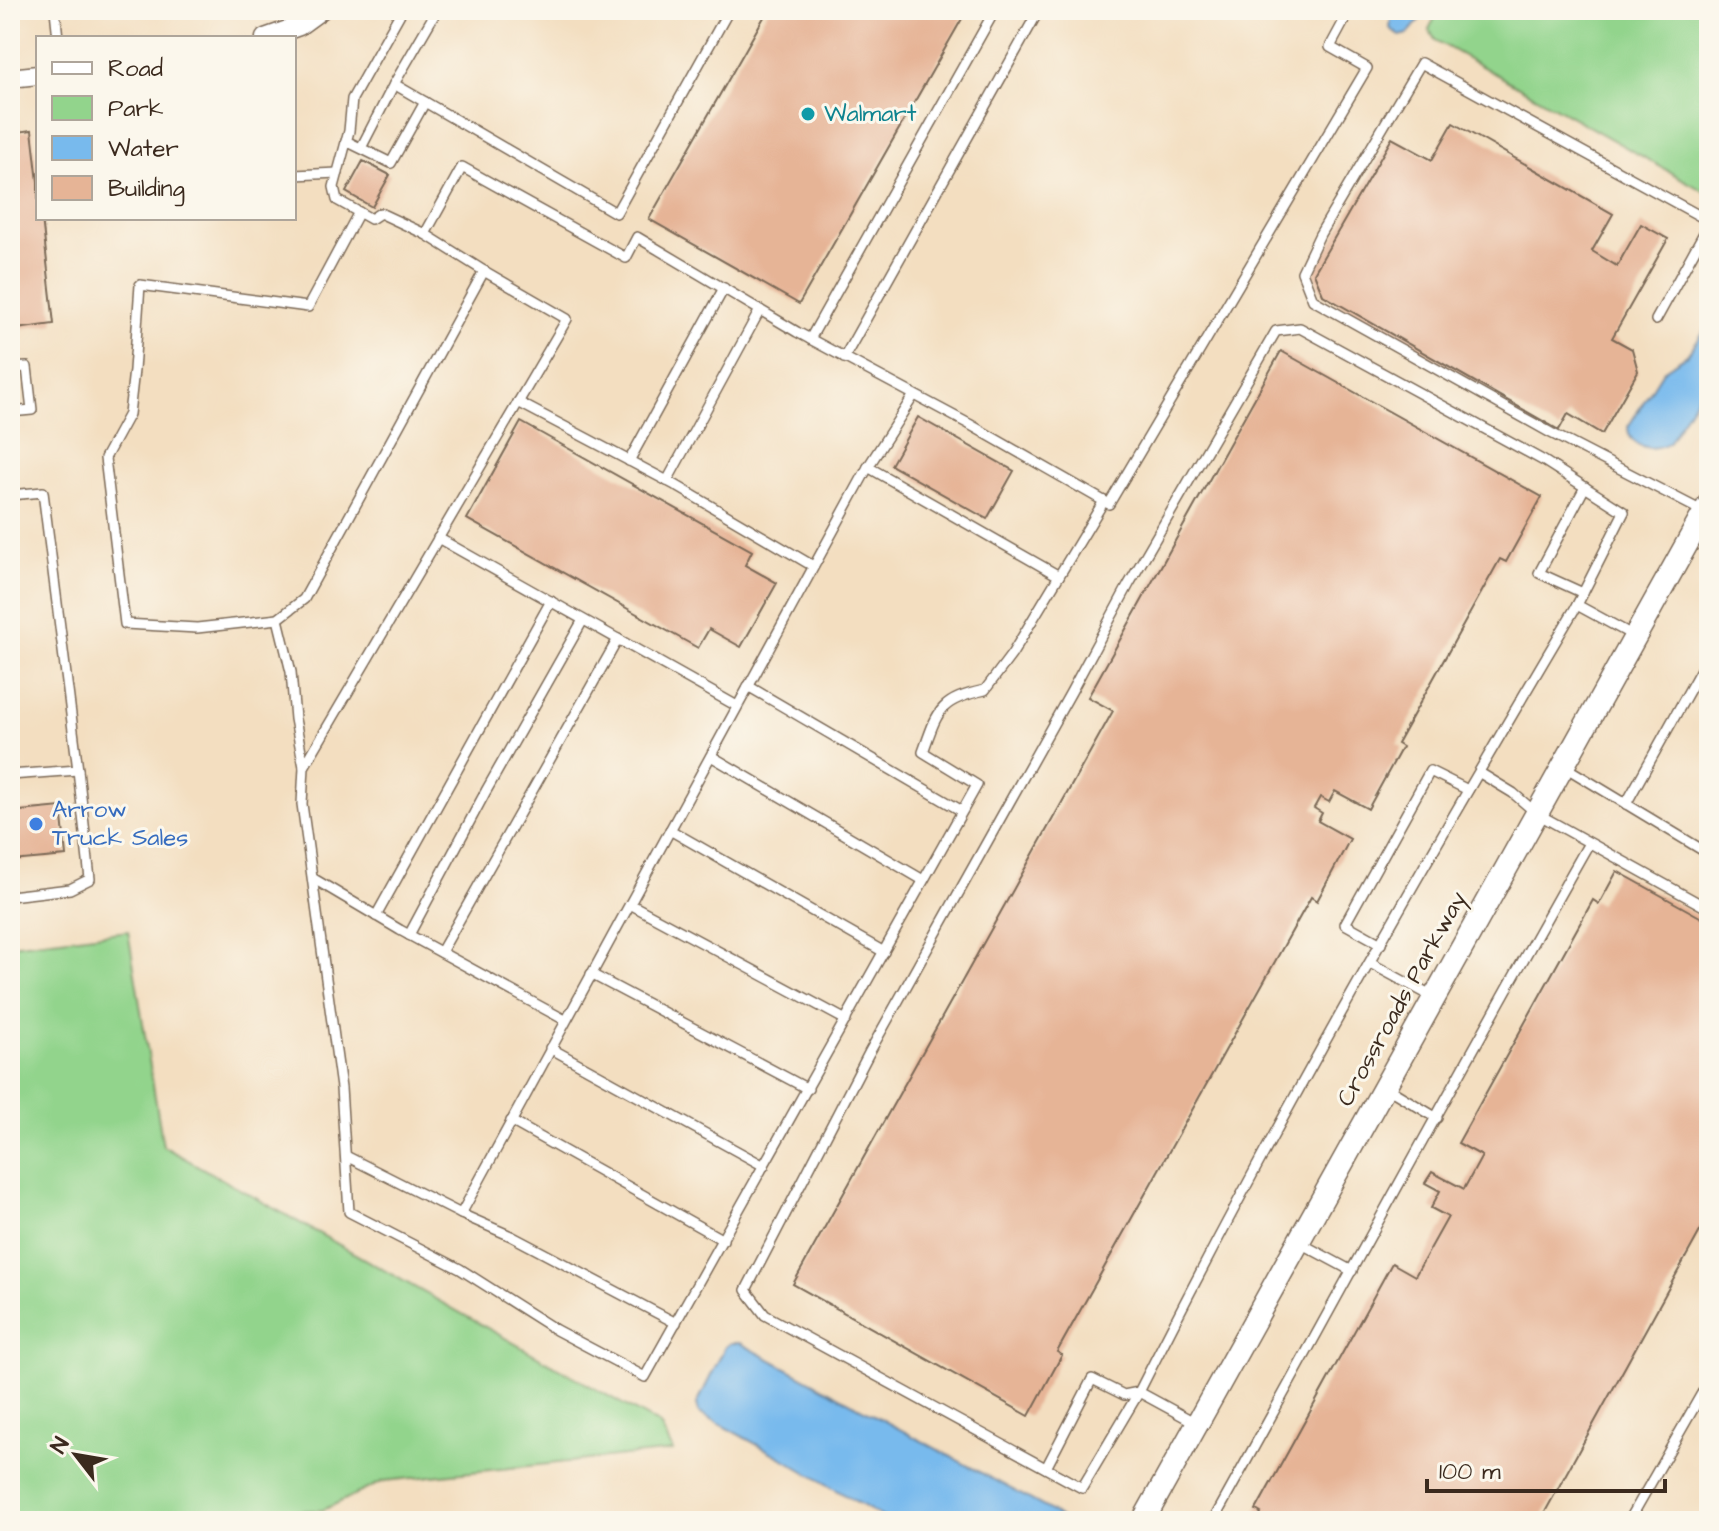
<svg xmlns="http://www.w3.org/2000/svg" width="1719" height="1531" font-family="'Architects Daughter',sans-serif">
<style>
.green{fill:#92d48c;stroke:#667f55;stroke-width:2}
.water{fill:#78baed;stroke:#5a7286;stroke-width:2}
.building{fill:#e6b496}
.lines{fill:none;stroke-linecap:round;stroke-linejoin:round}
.service-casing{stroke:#7b6957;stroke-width:12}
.minor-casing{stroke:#7b6957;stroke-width:21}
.tertiary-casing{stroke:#7b6957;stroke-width:25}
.service{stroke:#fff;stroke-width:9}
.minor{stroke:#fff;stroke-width:18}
.tertiary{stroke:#fff;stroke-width:22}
.culture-dot{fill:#0f9aa8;stroke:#fbf7ec;stroke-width:3}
.shop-dot{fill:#3f7fe0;stroke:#fbf7ec;stroke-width:3}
.labels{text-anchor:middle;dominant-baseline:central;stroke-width:6;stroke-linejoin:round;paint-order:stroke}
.culture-label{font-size:24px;fill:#0d838f;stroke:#fbf7ec;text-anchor:start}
.shop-label{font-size:24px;fill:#366cbe;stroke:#fbf7ec;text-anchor:start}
.street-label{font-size:24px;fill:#3b2a1e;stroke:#fbf7ec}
</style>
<rect width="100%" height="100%" fill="#fbf7ec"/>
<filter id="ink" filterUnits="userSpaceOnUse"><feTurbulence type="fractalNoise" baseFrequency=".0125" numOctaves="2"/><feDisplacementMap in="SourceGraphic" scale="16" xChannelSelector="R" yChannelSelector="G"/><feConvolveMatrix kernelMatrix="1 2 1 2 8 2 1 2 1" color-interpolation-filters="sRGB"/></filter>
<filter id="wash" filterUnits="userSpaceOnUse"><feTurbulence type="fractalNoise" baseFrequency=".006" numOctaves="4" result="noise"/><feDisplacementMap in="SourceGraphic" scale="32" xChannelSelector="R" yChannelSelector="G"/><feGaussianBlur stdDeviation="1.8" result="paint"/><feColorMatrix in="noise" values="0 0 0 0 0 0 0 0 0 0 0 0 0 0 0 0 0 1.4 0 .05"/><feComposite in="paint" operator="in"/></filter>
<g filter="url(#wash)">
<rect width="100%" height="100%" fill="#f3dec0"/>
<g class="green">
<polygon points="1439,10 1709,10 1709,194 1435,40 1429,29"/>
<polygon points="128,931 163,1146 660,1425 673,1451 384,1481 323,1510 10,1521 10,945"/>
</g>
<g class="water">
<polygon points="1392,10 1427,10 1408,34 1400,36 1390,28"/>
<path d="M1709 324V377L1668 443C1652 452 1629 448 1628 427L1663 371 1687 355Z"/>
<polygon points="730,1343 740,1343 1048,1509 1060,1518 1060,1521 889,1521 784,1459 699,1413 697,1404 725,1347"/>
</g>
<g id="blocks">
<g class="building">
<polygon points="768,10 967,10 799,304 649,219"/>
<polygon points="1453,123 1613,214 1592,251 1617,266 1641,224 1668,239 1612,338 1632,349 1638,371 1602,434 1568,414 1559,430 1323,295 1314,273 1392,138 1432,160"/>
<polygon points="32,130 38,182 38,218 42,218 54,324 16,329 16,323 10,322 10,133"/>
<polygon points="363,161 390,175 372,207 346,192"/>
<polygon points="1281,351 1542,497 1506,562 1500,559 1397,744 1402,747 1368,809 1335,791 1329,802 1320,797 1314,808 1322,813 1318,821 1350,839 1317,901 1311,897 1057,1352 1062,1355 1029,1416 793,1284 1113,711 1088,697"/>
<polygon points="918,417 1014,471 987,519 891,465"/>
<polygon points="521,422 752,551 745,565 777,583 741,647 709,629 698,648 467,519"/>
<polygon points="61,807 66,856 12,861 10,812"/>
<polygon points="1617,871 1709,922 1709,1215 1540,1521 1256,1521 1261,1513 1256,1510 1392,1263 1415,1276 1448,1217 1431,1208 1440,1191 1425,1183 1432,1172 1464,1189 1482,1156 1458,1143 1593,900 1599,904"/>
</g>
</g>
</g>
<g filter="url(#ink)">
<use href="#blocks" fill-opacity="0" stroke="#7b6957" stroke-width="2"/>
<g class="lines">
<defs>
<g id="service">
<polyline points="55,10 58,38"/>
<polyline points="402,10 352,99 349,131 334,187 337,200 371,219 380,213 425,234 462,167 626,258 637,237 797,332 969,424 1109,504 1367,68 1330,47 1350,10"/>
<polyline points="1025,10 1037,14"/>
<polyline points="10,11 14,10"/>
<polyline points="394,84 437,10"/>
<polyline points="425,102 616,213 729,10"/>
<polyline points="346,141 391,163 425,102 394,84 361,148"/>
<polyline points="294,175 338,173"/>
<polyline points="359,212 308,307 140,285 134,370 129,414 105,458 125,624 197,628 278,619 304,599 484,271 425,234"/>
<polyline points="1656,320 1709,224"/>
<polyline points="810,339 995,10"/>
<polyline points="844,358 1039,10"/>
<polyline points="10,368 27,367 32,410 10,412"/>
<polyline points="914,395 868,467 1059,576"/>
<polyline points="518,402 675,485 813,566"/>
<polyline points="629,461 724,288"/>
<polyline points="667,481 760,310"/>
<polyline points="10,495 43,492 78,770 10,775"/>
<polyline points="1704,512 1551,433 1313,300 1302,272 1320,234 1421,63 1709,221"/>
<polyline points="438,538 737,706"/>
<polyline points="1583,593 1539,573 1585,487"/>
<polyline points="278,619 291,672 295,719 304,767 567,319 484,271"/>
<polyline points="748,686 962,811"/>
<polyline points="711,756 923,880"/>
<path d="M304 767 302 804 341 1088 349 1212 460 1269 556 1330 645 1377 977 785 923 752C938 710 939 700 985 690L1012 654 1104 501"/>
<polyline points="1565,767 1709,854"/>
<polyline points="1480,773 1513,793 1536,813 1709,909"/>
<polyline points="1626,804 1709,655"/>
<polyline points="670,830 884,952"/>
<polyline points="314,879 400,930 565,1020"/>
<polyline points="10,896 70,889 90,879 78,770"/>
<polyline points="630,904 846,1020"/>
<polyline points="376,916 551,601"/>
<polyline points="409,935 486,791 583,620"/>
<polyline points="1381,944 1345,924 1430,771 1468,790"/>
<polyline points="441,952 618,639"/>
<polyline points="1370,963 1433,997"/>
<polyline points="591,974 808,1089"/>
<polyline points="550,1048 764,1166"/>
<polyline points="1387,1088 1437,1118"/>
<polyline points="511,1121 723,1240"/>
<polyline points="346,1156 461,1214 868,467"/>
<polyline points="461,1214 511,1236 676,1323"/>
<polyline points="1300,1243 1352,1271"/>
<polyline points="1196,1423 1139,1392 1082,1488 765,1315 746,1290 869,1053 1071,692 1129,584 1276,331 1300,328 1544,461 1624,512 1577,605 1634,636"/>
<path d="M1046 1468 1092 1379 1124 1395 1139 1392C1274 1124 1424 863 1577 605"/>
<path d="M1213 1521C1339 1295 1461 1068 1589 843"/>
<polyline points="1629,1521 1709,1381"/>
</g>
<g id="minor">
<polyline points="265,38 299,26 321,10"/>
<polyline points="10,78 38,75"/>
</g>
<polyline id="tertiary" points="1143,1521 1709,504"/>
</defs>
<use href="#service" class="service-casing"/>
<use href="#minor" class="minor-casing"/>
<use href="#tertiary" class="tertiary-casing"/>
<use href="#service" class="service"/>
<use href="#minor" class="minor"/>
<use href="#tertiary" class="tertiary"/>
</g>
</g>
<circle class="culture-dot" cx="808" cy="114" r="8"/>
<circle class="shop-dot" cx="36" cy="824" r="8"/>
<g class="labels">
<g class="culture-label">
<text x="824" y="114">Walmart</text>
</g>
<g class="shop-label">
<text x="52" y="810">Arrow<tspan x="52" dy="28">Truck Sales</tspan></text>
</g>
<g class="street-label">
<text transform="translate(1402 999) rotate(-61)">Crossroads Parkway</text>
</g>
</g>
<rect width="1719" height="1531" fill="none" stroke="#fbf7ec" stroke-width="40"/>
<rect x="36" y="36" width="260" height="184" fill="#fbf7ec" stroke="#aea59a" stroke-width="2"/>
<rect x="52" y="62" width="40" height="12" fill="#ffffff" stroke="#aea59a" stroke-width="2"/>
<text x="108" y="76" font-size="24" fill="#3b2a1e">Road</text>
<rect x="52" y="96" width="40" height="24" fill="#92d48c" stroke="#aea59a" stroke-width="2"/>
<text x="108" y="116" font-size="24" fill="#3b2a1e">Park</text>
<rect x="52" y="136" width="40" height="24" fill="#78baed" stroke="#aea59a" stroke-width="2"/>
<text x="108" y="156" font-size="24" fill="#3b2a1e">Water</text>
<rect x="52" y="176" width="40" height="24" fill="#e6b496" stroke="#aea59a" stroke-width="2"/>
<text x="108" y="196" font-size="24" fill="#3b2a1e">Building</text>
<g transform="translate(76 1455) rotate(301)" stroke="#fbf7ec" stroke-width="6" paint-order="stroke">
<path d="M0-6L14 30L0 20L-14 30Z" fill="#3b2a1e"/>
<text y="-12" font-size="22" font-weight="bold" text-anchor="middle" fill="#3b2a1e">N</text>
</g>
<path d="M1427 1479v12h238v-12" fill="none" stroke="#3b2a1e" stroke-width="4"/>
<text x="1439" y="1479" font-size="24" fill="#3b2a1e" stroke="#fbf7ec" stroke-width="6" paint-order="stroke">100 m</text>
</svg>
